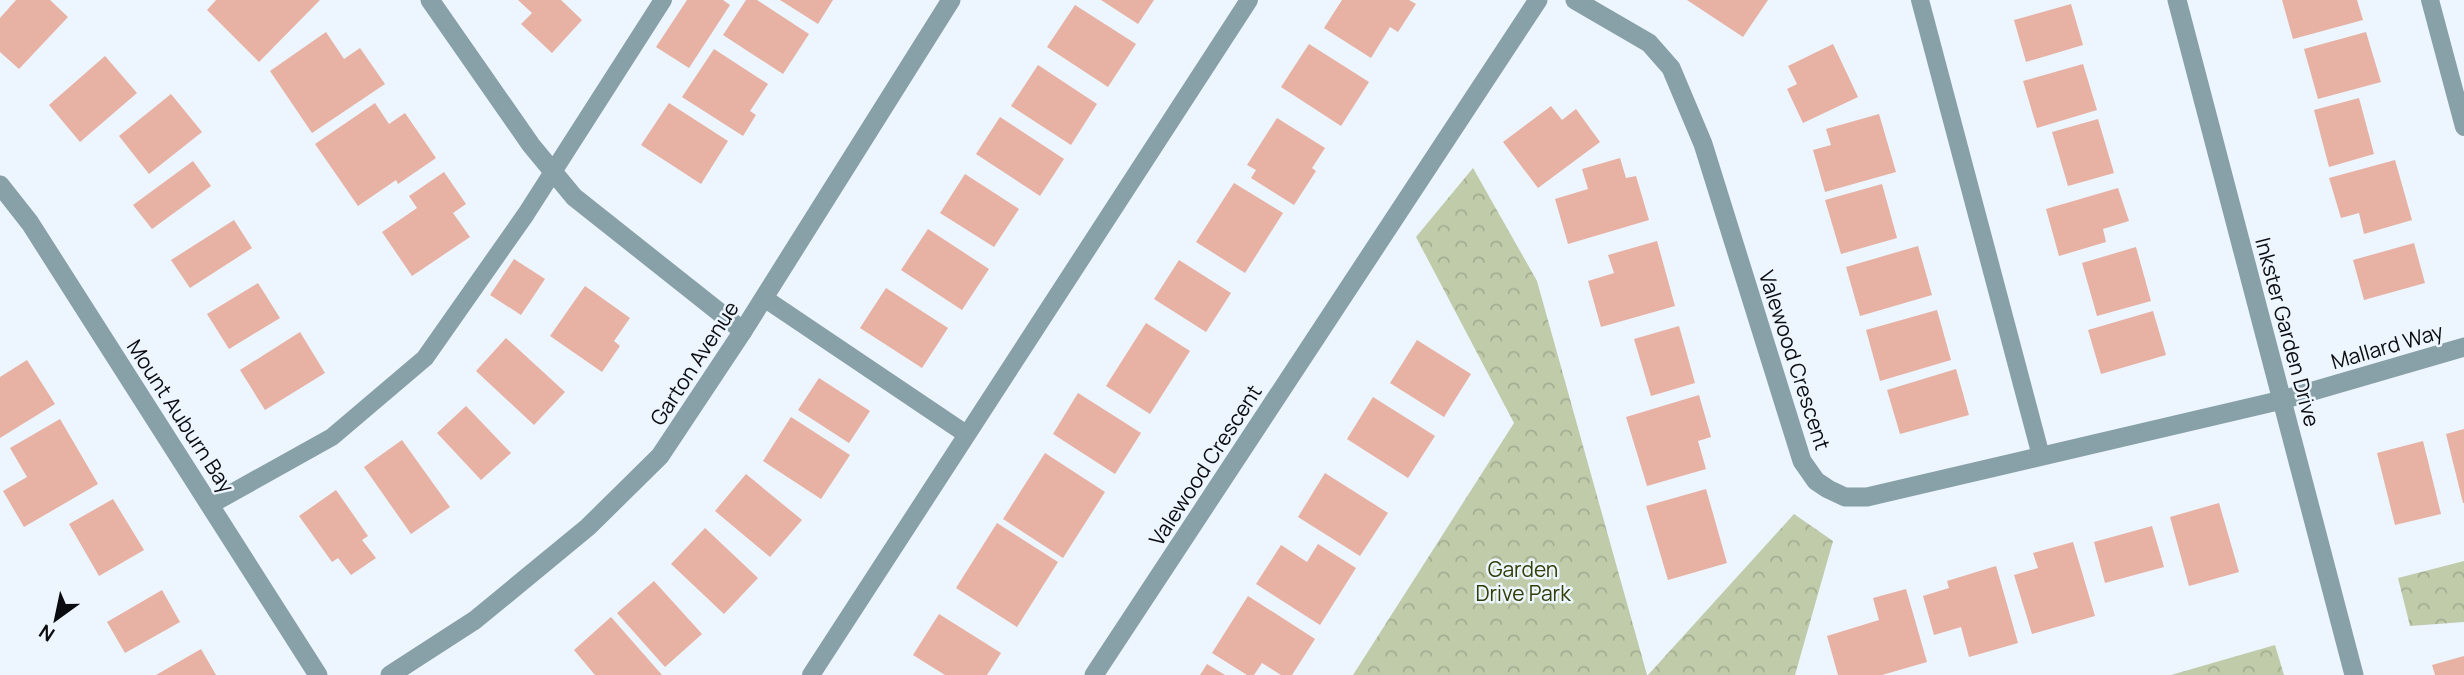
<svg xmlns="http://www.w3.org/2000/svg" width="2464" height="675" font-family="Manrope,sans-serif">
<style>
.forest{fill:url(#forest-crowns)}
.building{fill:#e7b1a4}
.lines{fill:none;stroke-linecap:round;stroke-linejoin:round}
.service{stroke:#88a0a8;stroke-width:18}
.minor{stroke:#88a0a8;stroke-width:19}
.tertiary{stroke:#88a0a8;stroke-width:19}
.labels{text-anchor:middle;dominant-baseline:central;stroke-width:5;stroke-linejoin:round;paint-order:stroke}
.street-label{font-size:21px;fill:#0a0c0f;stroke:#edf5fe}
.park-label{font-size:21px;fill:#323e06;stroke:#edf5fe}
</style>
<defs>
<pattern id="forest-crowns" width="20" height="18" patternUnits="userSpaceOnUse" patternTransform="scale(1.75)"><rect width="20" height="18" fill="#c0cbaa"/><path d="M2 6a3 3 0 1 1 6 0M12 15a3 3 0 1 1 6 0" fill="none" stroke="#a4ad91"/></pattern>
</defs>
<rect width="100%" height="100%" fill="#edf5fe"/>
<g class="forest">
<polygon points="1473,168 1537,281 1647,675 1353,675 1514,423 1416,237"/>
<polygon points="1794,514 1833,541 1795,675 1648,675"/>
<polygon points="2464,561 2464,622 2410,626 2398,578"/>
<polygon points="2275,645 2284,675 2171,675"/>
</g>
<g class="building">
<polygon points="16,0 50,0 68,17 19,69 0,52 0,18"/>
<polygon points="216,0 320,0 259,62 207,10"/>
<polygon points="518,0 561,0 582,20 552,53 521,24 532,13"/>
<polygon points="687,0 723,0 730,5 689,68 656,47"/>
<polygon points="746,0 757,0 809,34 783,74 723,35"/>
<polygon points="780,0 833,0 818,24"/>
<polygon points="1101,0 1154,0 1138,24"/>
<polygon points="1342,0 1409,0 1416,4 1398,32 1390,27 1371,58 1324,28"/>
<polygon points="1687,0 1768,0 1743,37"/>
<polygon points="2282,0 2357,0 2363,20 2293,39"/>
<polygon points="2071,4 2083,45 2026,62 2014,20"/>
<polygon points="1075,5 1136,44 1108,87 1047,47"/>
<polygon points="326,32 344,59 360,48 385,84 312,133 270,71"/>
<polygon points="2366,32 2381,82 2318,99 2304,49"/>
<polygon points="1309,44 1369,82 1341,126 1281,87"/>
<polygon points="1833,44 1858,97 1803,123 1787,89 1797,84 1788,66"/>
<polygon points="714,49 768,84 750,111 756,115 743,136 682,97"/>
<polygon points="105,56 137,93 80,142 49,105"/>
<polygon points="2083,64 2097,110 2037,128 2023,81"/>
<polygon points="1038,65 1097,104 1071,145 1011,106"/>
<polygon points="171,94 202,132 149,174 119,136"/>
<polygon points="2359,98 2374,154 2329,167 2314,110"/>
<polygon points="375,103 389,124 405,113 436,158 398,184 396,180 358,206 315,144"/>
<polygon points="669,103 728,141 701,184 641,145"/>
<polygon points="1551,106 1562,120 1576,109 1600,142 1538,188 1503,142"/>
<polygon points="1879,114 1896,172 1825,192 1813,150 1831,145 1826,129"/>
<polygon points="1000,117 1064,159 1040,196 976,154"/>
<polygon points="1277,118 1325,148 1312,168 1316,171 1294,205 1251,178 1256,170 1247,165"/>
<polygon points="2098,119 2114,173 2068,186 2052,132"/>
<polygon points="1620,158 1626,178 1636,176 1649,220 1568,244 1555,199 1588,189 1582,169"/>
<polygon points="2395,160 2412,220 2364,234 2359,213 2341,218 2329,178"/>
<polygon points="193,161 211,186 152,229 133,205"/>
<polygon points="444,172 466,204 453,213 470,237 412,276 382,232 417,208 409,196"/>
<polygon points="965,174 1019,209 994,247 940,213"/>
<polygon points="1234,183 1283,213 1245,273 1196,242"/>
<polygon points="1882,184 1897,238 1841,254 1825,200"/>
<polygon points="2118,188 2129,221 2103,229 2106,242 2059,256 2046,209"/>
<polygon points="234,220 252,248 190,288 171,260"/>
<polygon points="928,229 989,269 962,310 901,270"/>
<polygon points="1657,241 1675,306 1601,327 1588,281 1614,273 1608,255"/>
<polygon points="2414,243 2425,283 2364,300 2353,260"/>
<polygon points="1918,246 1932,295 1860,316 1846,267"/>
<polygon points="2136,247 2151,301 2097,316 2082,263"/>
<polygon points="514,259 545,279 521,315 490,295"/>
<polygon points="1179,260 1231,293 1206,332 1154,299"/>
<polygon points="258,283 280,318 229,349 207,314"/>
<polygon points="585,286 630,318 614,341 620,346 602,372 550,336"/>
<polygon points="886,288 948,328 922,368 860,328"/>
<polygon points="1937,310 1951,360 1880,381 1866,330"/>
<polygon points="2153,311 2166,355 2101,374 2088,330"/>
<polygon points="1146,323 1190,351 1150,414 1106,386"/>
<polygon points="1679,326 1695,383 1651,396 1634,339"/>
<polygon points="300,332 325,373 265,410 240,370"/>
<polygon points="506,338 565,392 534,425 476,371"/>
<polygon points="1417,340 1471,374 1444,417 1390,383"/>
<polygon points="27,360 55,404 0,438 0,377"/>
<polygon points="1956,369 1969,415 1900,434 1887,390"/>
<polygon points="819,378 870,411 849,443 798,410"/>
<polygon points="1078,393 1141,433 1115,474 1053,434"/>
<polygon points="1699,395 1711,437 1698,441 1706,469 1647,486 1626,417"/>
<polygon points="1373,397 1435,436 1408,478 1347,439"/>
<polygon points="466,406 511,453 481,480 437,433"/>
<polygon points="791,417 850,455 821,499 763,461"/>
<polygon points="60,419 98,484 24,527 3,491 27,477 10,448"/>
<polygon points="2464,429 2464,503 2463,503 2446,434"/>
<polygon points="402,440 450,507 411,534 364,467"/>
<polygon points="2423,441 2441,514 2395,525 2377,453"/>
<polygon points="1045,453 1105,492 1063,558 1003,519"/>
<polygon points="1325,473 1388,513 1360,556 1298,517"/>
<polygon points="746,474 802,520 770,557 715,511"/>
<polygon points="1706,489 1727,563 1668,580 1646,506"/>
<polygon points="336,490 368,536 362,540 376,558 351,575 338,558 332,562 299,516"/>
<polygon points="113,499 144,550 99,576 69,524"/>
<polygon points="2219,503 2239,572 2189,586 2170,517"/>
<polygon points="997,523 1058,562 1017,627 956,588"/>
<polygon points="2152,526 2164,567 2105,583 2094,542"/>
<polygon points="705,528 758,578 724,614 671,564"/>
<polygon points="2073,542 2095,616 2032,634 2014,575 2038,568 2033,553"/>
<polygon points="1318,544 1356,568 1320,625 1256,584 1281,545 1307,562"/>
<polygon points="1996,566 2018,643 1969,657 1961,627 1934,635 1923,596 1949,588 1947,581"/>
<polygon points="654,581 702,634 665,667 617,613"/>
<polygon points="1906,589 1927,662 1882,675 1838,675 1827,636 1879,620 1873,598"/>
<polygon points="162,590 180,622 125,653 107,622"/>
<polygon points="1248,596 1315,639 1292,675 1281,675 1262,663 1254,675 1247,675 1212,653"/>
<polygon points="939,614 1001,653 987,675 945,675 913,655"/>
<polygon points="611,617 662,675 595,675 574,650"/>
<polygon points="201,649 216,675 156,675"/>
<polygon points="2464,656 2464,675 2435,675 2432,665"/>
<polygon points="1207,664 1225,675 1200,675"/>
</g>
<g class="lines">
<g class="service">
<polyline points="1920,0 2041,456"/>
<polyline points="2430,0 2464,127"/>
<polyline points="764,298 966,434"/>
<polyline points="210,505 332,437 425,358 526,214 663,0"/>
<polyline points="811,675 1249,0"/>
</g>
<g class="minor">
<polyline points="430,0 531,145 574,197 743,331"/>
<polyline points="1575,0 1649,43 1671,68 1703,144 1802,461 1816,481 1828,489 1845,497 1867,497 2282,400 2464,347"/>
<polyline points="0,185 30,223 318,675"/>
<polyline points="1094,675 1538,0"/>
</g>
<g class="tertiary">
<polyline points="2177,0 2354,675"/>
<polyline points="390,675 475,620 588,527 660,456 743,331 951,0"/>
</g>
</g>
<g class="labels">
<g class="street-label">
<text transform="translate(2288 332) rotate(75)">Inkster Garden Drive</text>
<text transform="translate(2387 346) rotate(-16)">Mallard Way</text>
<text transform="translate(1795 360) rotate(72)">Valewood Crescent</text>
<text transform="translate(694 363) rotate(-57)">Garton Avenue</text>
<text transform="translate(181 416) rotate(57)">Mount Auburn Bay</text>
<text transform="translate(1205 465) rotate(-57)">Valewood Crescent</text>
</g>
<g class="park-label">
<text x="1523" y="569">Garden<tspan x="1523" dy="24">Drive Park</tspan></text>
</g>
</g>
<g transform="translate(56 619) rotate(213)" stroke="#edf5fe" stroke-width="5" paint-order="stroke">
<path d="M0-5L12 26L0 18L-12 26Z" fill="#0a0c0f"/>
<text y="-10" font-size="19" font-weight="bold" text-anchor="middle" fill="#0a0c0f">N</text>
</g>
</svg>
